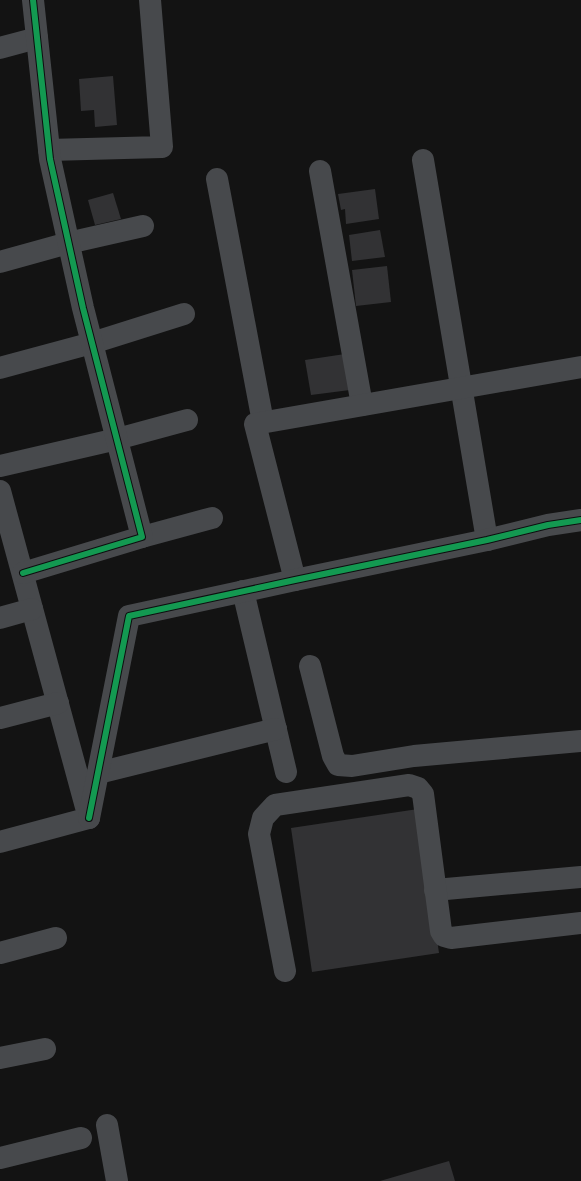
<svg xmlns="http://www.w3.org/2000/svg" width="581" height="1181" font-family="'Exo 2',sans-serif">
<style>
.building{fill:#323234}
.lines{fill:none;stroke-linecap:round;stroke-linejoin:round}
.minor{stroke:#47494c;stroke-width:22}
.cycleway-casing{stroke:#0d0e0f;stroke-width:8}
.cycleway{stroke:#139951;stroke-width:6}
</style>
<rect width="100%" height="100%" fill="#131313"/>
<g class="building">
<polygon points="113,76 117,125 95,127 94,110 81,111 79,79"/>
<polygon points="375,189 379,219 346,224 345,209 341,210 338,194"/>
<polygon points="113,193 121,219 95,225 88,200"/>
<polygon points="380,230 385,257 352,261 349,235"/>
<polygon points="387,266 391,302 356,306 352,270"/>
<polygon points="345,354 350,390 311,395 305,360"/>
<polygon points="418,809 439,953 312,972 291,828"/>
<polygon points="449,1161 455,1181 380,1181"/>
</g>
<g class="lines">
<g class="minor">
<polyline points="0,48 37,38"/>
<polyline points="49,150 162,147 150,0"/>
<polyline points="423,160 487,540"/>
<polyline points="320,171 362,405"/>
<polyline points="217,179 263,422"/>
<polyline points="0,262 68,243 143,226"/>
<polyline points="0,368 92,343 184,314"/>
<polyline points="0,466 117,439 187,420"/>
<polyline points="0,491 89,818 0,842"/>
<polyline points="142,537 212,518"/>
<polyline points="23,573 142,537 83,308 50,159 33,0"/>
<polyline points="295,580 255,424 581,367"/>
<polyline points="243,591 286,772"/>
<polyline points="0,618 32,609"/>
<polyline points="310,666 333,756 338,765 352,766 414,756 581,741"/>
<polyline points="0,718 58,703"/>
<polyline points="98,773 276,729"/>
<polyline points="89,818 129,616 295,580 487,540 548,525 581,520"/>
<polyline points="435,890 581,877"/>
<polyline points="0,953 56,938"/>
<polyline points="285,971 259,834 263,818 275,805 409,785 418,788 423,794 441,931 444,936 451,938 581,923"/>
<polyline points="0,1058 45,1049"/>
<polyline points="107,1125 117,1181"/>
<polyline points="0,1158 81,1138"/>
</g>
<defs>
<g id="cycleway">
<polyline points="23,573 142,537 83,308 50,159 33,0"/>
<polyline points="89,818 129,616 295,580 487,540 548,525 581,520"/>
</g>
</defs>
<use href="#cycleway" class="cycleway-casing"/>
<use href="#cycleway" class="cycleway"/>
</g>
</svg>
